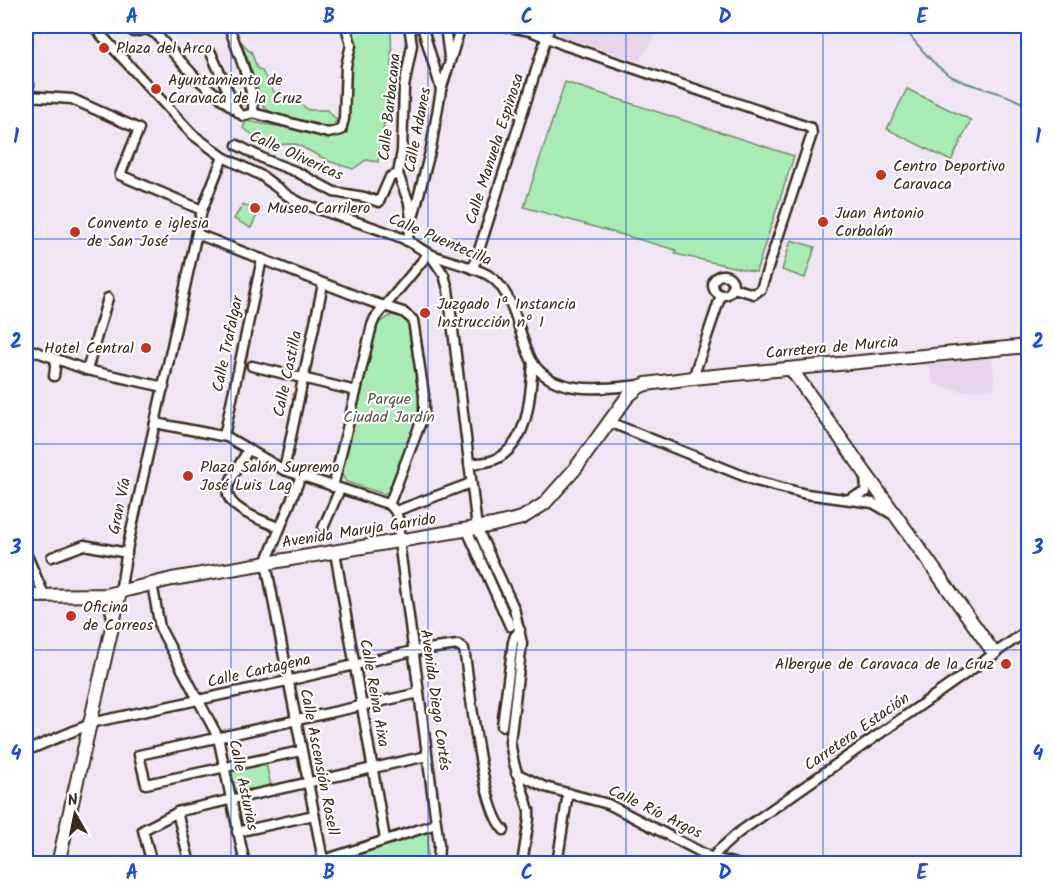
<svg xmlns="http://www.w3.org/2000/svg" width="1054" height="889" font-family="Kalam,sans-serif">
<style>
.built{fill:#e6d5ea}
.green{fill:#a9ebb4;stroke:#728a69;stroke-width:1.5}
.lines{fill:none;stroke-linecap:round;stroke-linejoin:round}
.stream{stroke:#688c97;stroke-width:2}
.street-casing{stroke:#3b2a1e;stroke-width:13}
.secondary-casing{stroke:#3b2a1e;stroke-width:16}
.street{stroke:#fff;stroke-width:8}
.secondary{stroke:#fff;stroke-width:12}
.grid{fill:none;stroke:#1d4ed8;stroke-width:1.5;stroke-opacity:0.55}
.poi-dot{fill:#c8321e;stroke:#fff;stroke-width:2}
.labels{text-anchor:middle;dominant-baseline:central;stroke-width:4.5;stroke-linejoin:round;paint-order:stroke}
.poi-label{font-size:16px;fill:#3b2a1e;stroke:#fff;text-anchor:start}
.street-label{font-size:16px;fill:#3b2a1e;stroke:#fff}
.park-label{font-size:16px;fill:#565a44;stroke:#fff}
.neatline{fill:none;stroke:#1d4ed8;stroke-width:2}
.grid-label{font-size:20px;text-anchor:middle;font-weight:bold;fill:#1d4ed8}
</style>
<rect width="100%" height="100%" fill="#f0e6f3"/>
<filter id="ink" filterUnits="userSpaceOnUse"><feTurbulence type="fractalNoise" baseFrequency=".0167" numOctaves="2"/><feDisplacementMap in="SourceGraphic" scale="12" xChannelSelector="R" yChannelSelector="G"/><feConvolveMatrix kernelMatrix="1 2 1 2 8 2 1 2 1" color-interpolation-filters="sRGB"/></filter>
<g filter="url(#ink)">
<g class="built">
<polygon points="559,26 662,26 640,61 557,35"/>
<polygon points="992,354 995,388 961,391 933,384 929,368 920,360"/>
</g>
<g class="green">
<polygon points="349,26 391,26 392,75 378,162 366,160 353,169 331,162 296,144 268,145 243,128 246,121 337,136 347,134"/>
<polygon points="241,41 249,51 251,51 257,68 262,71 274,92 299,102 308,110 327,110 337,120 331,129 275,115 264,107"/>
<polygon points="565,82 794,156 756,272 675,254 676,250 524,207"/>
<polygon points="907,89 971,120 951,161 887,129"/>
<polygon points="243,204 258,212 251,228 234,219"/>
<polygon points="791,240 815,247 805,278 782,270"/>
<polygon points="392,315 406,318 410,325 420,411 396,482 392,490 384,494 346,482 342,474 378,323"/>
<polygon points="266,764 271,786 234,795 229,772"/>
<polygon points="429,831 427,863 345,863 343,858"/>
</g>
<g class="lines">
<path class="stream" d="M902 26C918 44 936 71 959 80 982 90 1008 92 1028 107"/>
<defs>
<g id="street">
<polyline points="28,26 32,26"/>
<path d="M93 26 192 134 223 157 262 176 288 196 301 203C335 216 371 225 404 239 413 243 420 249 428 253 447 262 470 265 488 275 502 283 509 298 514 312 519 326 526 352 533 363 555 397 607 388 640 385"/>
<polyline points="126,26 134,32 147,29 156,34 196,78 243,116 253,113"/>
<path d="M229 26C235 46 256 93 253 113"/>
<polyline points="409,26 412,45 404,87 402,151 398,174 409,203 411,219"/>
<polyline points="422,26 441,89"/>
<polyline points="445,26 449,57"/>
<polyline points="502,26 531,31 564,45 811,128 812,134 761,289 754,294 733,288"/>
<polyline points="211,53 235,107"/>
<polyline points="26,85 29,85"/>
<polyline points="28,96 72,99 139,129 120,175 202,210"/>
<polyline points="253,113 328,133 341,130 344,119 346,66 351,45 346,26"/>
<polyline points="237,145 266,160 297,172 334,192 364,197 379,202 390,177 398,174"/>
<polyline points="197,234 369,301 403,312 413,320 424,395 424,414 389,505"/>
<polyline points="407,241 431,148 441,90 461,26"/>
<polyline points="429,253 444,275 448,289 477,528 514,608 522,643 510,742 514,763 529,810 529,819 522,864"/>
<polyline points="473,269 550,26"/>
<circle cx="723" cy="285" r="10"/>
<polyline points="26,348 87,370 164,387"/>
<polyline points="252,366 356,391"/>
<polyline points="87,370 108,298"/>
<polyline points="54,376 56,359"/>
<polyline points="693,378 721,295"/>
<polyline points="609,422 756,481 806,494 873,503 892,514"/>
<path d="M155 423 227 437 284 470 388 504C401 512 399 527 399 541L439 845 438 864"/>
<polyline points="224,436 262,259"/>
<path d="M248 450C242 462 231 475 228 488 223 509 265 521 280 528"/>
<path d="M469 464C478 463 488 463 496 459 530 442 530 395 533 363"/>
<polyline points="284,470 323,284"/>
<polyline points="301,476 266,563 323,860"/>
<polyline points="333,487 372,325 375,318 429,253"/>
<polyline points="852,497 866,492 865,475"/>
<polyline points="396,511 471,483"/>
<polyline points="323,528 340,489"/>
<polyline points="467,530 510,626"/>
<polyline points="335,552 385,839"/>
<polyline points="26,553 45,597"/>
<polyline points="52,557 84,545 127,553"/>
<polyline points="152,583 160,628 218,737 245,864"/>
<polyline points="120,592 128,545 202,210 223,157"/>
<polyline points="95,598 109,605 112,617"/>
<polyline points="502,726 513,642 515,636 520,630"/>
<path d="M26 751 95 722 287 681 413 651 458 645 464 649C470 684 481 810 504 830"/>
<polyline points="301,751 146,784 139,755 419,693"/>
<polyline points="516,773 545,787 608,804 712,858 737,864"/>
<polyline points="177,812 190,864"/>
<polyline points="237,832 314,815"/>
<polyline points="152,864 143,830 180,811 427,756"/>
<polyline points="311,864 436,824"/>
<polyline points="557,864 568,793"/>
<polyline points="708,864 718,851 738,833 1028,630"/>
</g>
<g id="secondary">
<polyline points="791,369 994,653"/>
<polyline points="26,596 106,595 172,579 493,525 522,518 544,504 575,469 628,396 639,387 646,384 693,378 1028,346"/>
<polyline points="58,864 120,592"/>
</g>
</defs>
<use href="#street" class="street-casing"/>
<use href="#secondary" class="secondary-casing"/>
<use href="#street" class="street"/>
<use href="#secondary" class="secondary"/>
</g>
</g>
<path class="grid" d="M231 26V864M428 26V864M626 26V864M823 26V864M26 239H1028M26 444H1028M26 650H1028"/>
<g class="poi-dot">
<circle cx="104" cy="48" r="6"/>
<circle cx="156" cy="89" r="6"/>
<circle cx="881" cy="175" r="6"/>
<circle cx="255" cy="208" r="6"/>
<circle cx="823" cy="222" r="6"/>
<circle cx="75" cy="232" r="6"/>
<circle cx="425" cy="313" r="6"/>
<circle cx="146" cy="348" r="6"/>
<circle cx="188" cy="476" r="6"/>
<circle cx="71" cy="616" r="6"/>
<circle cx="1006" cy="664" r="6"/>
</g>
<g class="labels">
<g class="poi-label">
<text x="116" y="48">Plaza del Arco</text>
<text x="168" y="80">Ayuntamiento de<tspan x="168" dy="18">Caravaca de la Cruz</tspan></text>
<text x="893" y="166">Centro Deportivo<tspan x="893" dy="18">Caravaca</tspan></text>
<text x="267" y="208">Museo Carrilero</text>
<text x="835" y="213">Juan Antonio<tspan x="835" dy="18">Corbalán</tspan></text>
<text x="87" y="223">Convento e iglesia<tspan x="87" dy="18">de San José</tspan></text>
<text x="437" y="304">Juzgado 1ª Instancia<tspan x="437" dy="18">Instrucción nº 1</tspan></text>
<text x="134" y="348" text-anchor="end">Hotel Central</text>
<text x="200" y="467">Plaza Salón Supremo<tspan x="200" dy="18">José Luis Lag</tspan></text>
<text x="83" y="607">Oficina<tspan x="83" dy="18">de Correos</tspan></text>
<text x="994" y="664" text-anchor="end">Albergue de Caravaca de la Cruz</text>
</g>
<g class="street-label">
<text transform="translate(390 107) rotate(-84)">Calle Barbacana</text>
<text transform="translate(418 130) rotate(-79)">Calle Adanes</text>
<text transform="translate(495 149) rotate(-72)">Calle Manuela Espinosa</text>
<text transform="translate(296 156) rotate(24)">Calle Olivericas</text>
<text transform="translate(440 240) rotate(23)">Calle Puentecilla</text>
<text transform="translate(228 344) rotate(-78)">Calle Trafalgar</text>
<text transform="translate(832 348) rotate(-5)">Carretera de Murcia</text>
<text transform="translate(288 374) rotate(-78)">Calle Castilla</text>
<text transform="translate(120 506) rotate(-78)">Gran Vía</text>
<text transform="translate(359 531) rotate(-9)">Avenida Maruja Garrido</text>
<text transform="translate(259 671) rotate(-13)">Calle Cartagena</text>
<text transform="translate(374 693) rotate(80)">Calle Reina Aixa</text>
<text transform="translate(435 700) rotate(82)">Avenida Diego Cortés</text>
<text transform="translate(857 732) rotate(-35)">Carretera Estación</text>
<text transform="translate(319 762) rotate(79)">Calle Ascensión Rosell</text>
<text transform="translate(243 785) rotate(78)">Calle Asturias</text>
<text transform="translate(655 812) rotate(26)">Calle Río Argos</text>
</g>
<g class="park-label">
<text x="389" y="399">Parque<tspan x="389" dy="18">Ciudad Jardín</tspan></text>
</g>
</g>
<rect width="1054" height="889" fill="none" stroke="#fff" stroke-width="66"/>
<g transform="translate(75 814) rotate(351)" stroke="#ffffff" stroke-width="4.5" paint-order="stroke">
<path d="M0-4.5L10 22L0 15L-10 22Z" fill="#3b2a1e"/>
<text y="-9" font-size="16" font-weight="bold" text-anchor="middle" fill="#3b2a1e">N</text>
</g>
<rect x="33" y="33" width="988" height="823" class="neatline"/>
<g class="grid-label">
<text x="132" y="23">A</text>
<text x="329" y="23">B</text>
<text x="527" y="23">C</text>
<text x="725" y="23">D</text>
<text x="922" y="23">E</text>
<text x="16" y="143">1</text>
<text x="1038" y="143">1</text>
<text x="16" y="348">2</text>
<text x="1038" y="348">2</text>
<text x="16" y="554">3</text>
<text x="1038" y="554">3</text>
<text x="16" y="760">4</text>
<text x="1038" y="760">4</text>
<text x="132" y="879">A</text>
<text x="329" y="879">B</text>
<text x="527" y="879">C</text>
<text x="725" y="879">D</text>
<text x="922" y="879">E</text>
</g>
</svg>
